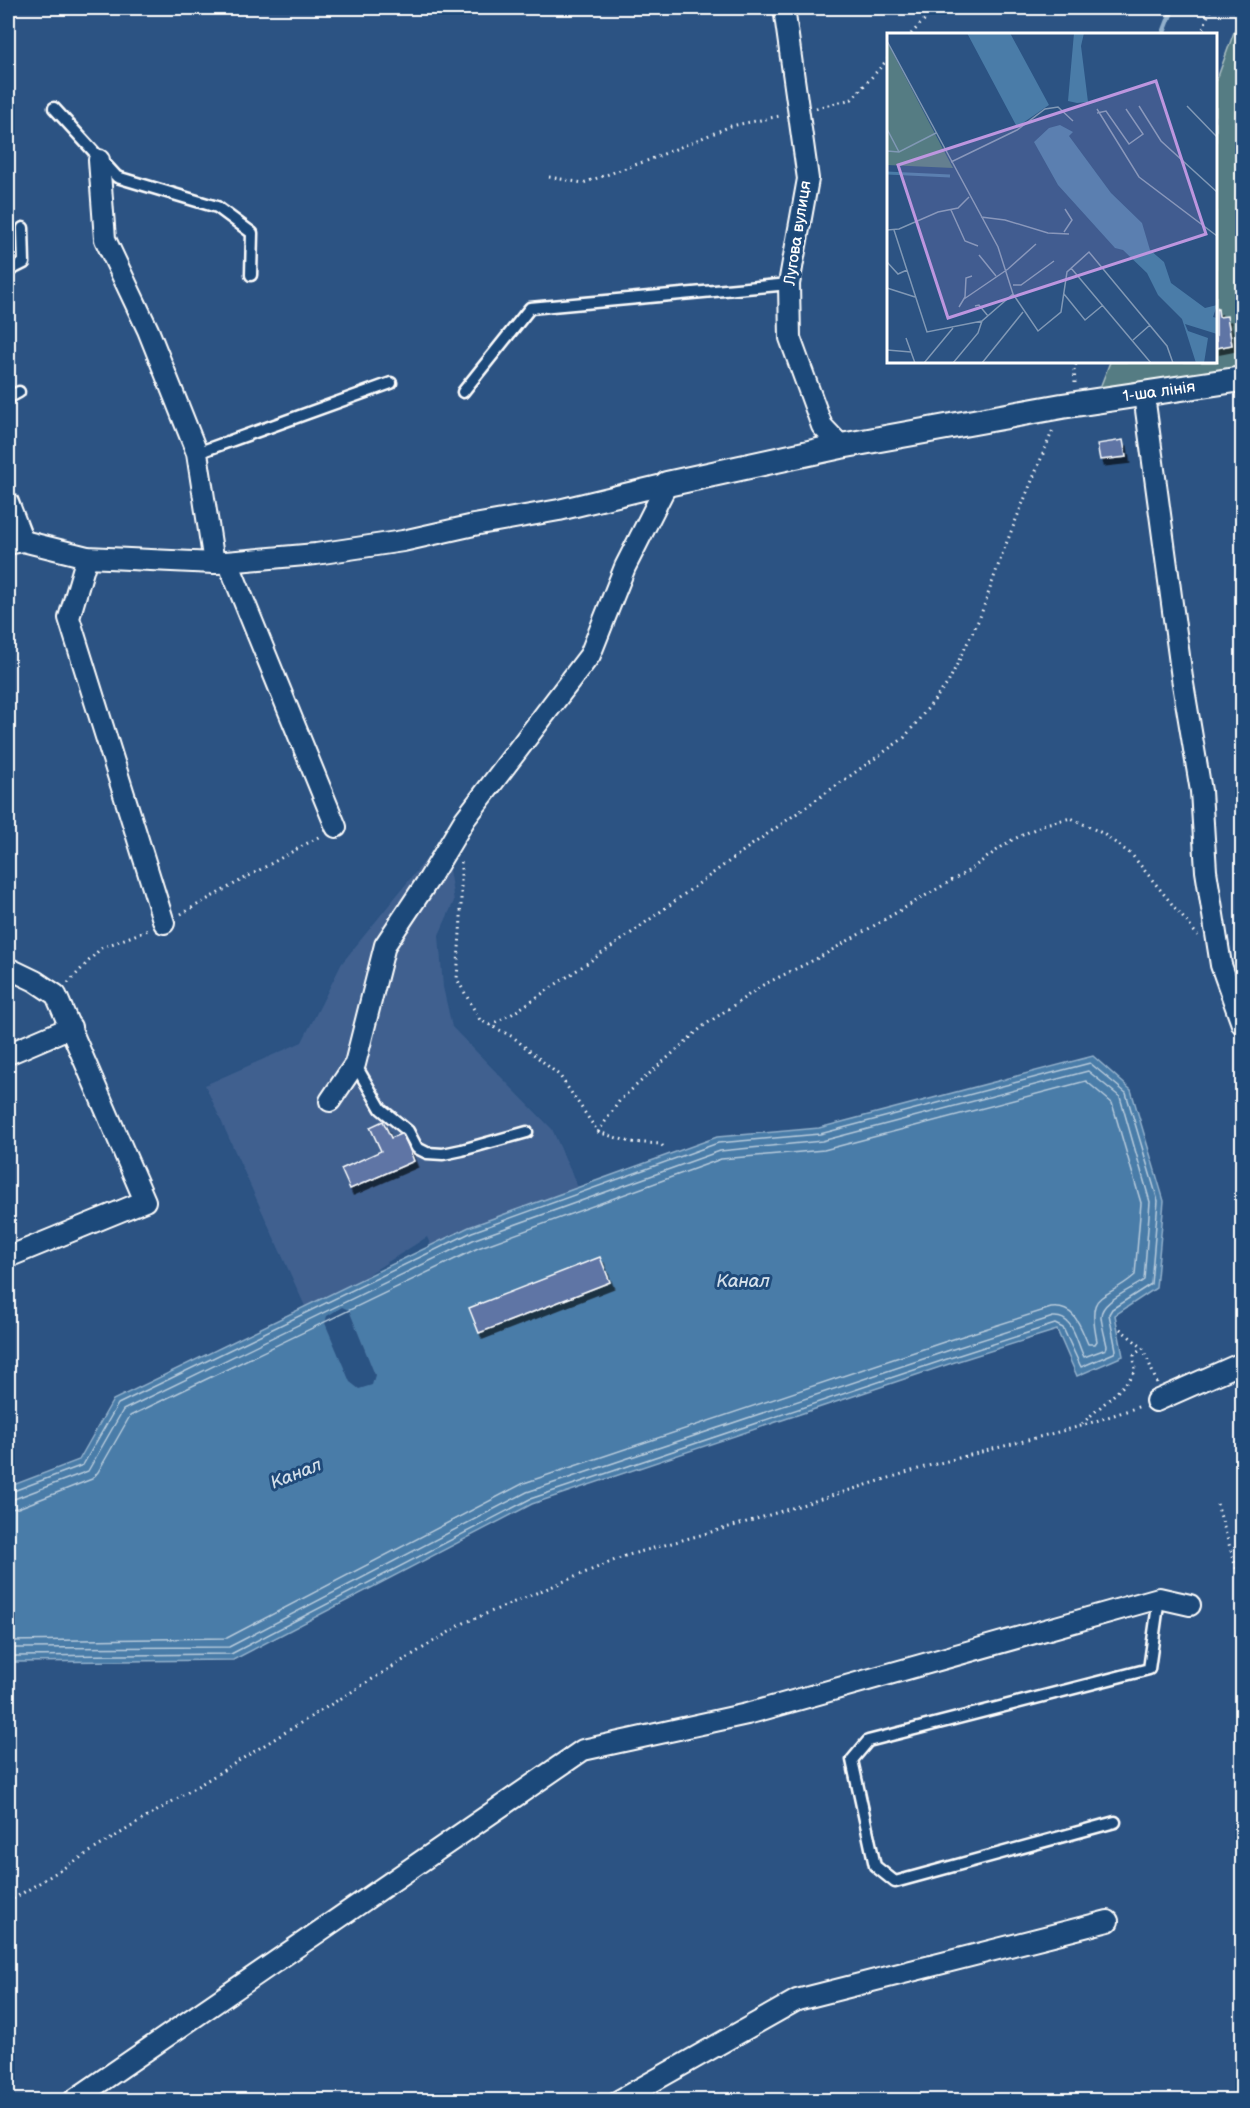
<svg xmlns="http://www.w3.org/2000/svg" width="1250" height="2108" font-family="'Balsamiq Sans',sans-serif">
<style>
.built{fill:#3f608f}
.green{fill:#557c83;stroke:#aabec1;stroke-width:1.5}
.water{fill:#4a7ca8;stroke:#92b0cb;stroke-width:1.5}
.pier{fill:#2c5383}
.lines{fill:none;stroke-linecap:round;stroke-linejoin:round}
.shore{stroke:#b7cbdc;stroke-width:1.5}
.stream{stroke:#92b0cb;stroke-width:5}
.building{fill:#5e75a5;stroke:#fff;stroke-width:1.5;filter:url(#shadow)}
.service-casing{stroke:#fff;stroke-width:15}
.minor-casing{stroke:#fff;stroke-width:24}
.tertiary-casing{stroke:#fff;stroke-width:28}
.path{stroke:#fff;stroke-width:3;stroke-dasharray:1.5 4.5;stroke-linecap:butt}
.service{stroke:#1f4a7a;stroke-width:10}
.minor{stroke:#1f4a7a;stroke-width:20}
.tertiary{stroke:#1f4a7a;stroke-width:24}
.labels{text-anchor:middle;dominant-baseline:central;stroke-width:6;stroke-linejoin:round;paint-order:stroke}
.street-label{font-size:16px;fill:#fff;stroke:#1f4a7a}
.water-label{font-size:18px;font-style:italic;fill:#d2dee9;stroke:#1f4a7a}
.inset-river{fill:none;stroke:#4a7ca8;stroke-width:3}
.inset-road{fill:none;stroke:#8098b5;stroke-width:1.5}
.view{fill:#bd96df;fill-opacity:0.15;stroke:#bd96df;stroke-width:3}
.inset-edge{fill:none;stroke:#fff;stroke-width:3}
</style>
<defs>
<filter id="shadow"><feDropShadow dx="3.5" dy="6" stdDeviation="0" flood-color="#0009"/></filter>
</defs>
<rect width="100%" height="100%" fill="#2c5383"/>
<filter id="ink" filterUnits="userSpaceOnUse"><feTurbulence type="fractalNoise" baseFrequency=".0167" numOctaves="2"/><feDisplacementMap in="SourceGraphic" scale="12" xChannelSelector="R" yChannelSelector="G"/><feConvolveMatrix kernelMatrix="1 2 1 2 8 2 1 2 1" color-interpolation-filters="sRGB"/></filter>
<g filter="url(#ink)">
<polygon class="built" points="432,852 449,869 454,901 439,935 443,987 452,1027 552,1129 620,1282 474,1348 427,1237 308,1313 205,1085 302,1042 342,963"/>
<polygon class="green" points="1242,10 1242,373 1096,398 1110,362 1216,362 1216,82"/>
<polygon class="water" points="1093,1056 1131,1090 1164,1201 1156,1288 1115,1315 1123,1356 1077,1376 1057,1330 955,1362 532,1504 233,1660 15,1662 8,1666 8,1487 79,1460 113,1400 469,1227 717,1137 819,1128"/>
<polygon class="pier" points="342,1307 349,1310 375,1375 372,1385 359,1389 350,1382 325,1323 327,1316"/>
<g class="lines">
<g class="shore">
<polyline points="8,1493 83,1465 118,1404 472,1232 718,1143 820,1134 1090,1063 1126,1093 1158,1201 1151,1284 1112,1309 1109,1314 1116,1350 1114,1353 1081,1367 1063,1328 1055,1324 953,1357 530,1499 231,1654 16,1656 8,1659"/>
<path d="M8 1500 14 1499 88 1471 123 1410 475 1239 720 1151 822 1141 1088 1071 1120 1097 1150 1202 1144 1280C1133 1289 1100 1301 1101 1317 1102 1326 1105 1337 1107 1346L1106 1349 1084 1357C1076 1342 1074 1315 1053 1317L950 1350 527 1492 229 1647 16 1648 8 1651"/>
<path d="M8 1509 18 1508 92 1479 98 1472 130 1416 478 1248 721 1159 824 1150 1086 1081 1112 1103 1141 1203 1135 1275C1103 1303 1086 1288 1097 1341L1095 1344H1088C1080 1326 1075 1305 1051 1308L947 1341 524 1483 227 1638 8 1641"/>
</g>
<polyline class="stream" points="1163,34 1173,8"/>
</g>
<g class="building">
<polygon points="1216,309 1218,309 1219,317 1227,316 1232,345 1216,348"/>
<polygon points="1123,440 1126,457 1100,460 1097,444"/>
<polygon points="383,1121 391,1138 403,1133 414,1161 350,1189 341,1169 381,1151 370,1127"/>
<polygon points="600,1257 610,1282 479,1333 469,1308"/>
</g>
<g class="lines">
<defs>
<g id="service">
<polyline points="54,108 117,177 217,207 252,233 251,275"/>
<polyline points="8,271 24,263 23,228"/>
<polyline points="463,392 530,308 789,284"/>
<polyline points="8,398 19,392"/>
<polyline points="197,453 391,383"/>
<polyline points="355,1064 381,1109 408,1131 417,1148 427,1153 443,1154 462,1150 527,1132"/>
<polyline points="1115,1822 895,1882 875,1866 852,1760 868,1741 1149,1669 1159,1598"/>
</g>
<g id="minor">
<polyline points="784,8 808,179 789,284 790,338 822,426 841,446"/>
<polyline points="99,160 105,239 148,330 197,453 214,563 228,562 336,827"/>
<polyline points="1144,395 1182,678 1201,791 1206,871 1221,965 1242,1024"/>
<polyline points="8,502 23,541"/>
<polyline points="8,544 23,541 87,557 214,563 316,554 403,541 474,525 559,510 667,484"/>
<polyline points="87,557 69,618 164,923"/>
<polyline points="8,968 35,981 56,995 145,1201 8,1257"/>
<polyline points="8,1054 71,1027"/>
<polyline points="330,1101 355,1064 385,945 429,879 465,819 590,655 625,567 667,484"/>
<polyline points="1156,1401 1242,1363"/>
<polyline points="74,2100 583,1750 747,1714 1159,1598 1190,1605"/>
<polyline points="620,2100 797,2000 1108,1921"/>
</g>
<polyline id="tertiary" points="667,484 841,446 1062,406 1242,379"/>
</defs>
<use href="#service" class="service-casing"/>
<use href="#minor" class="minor-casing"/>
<use href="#tertiary" class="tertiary-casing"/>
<g class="path">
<polyline points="911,34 931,13 939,8"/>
<polyline points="1201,34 1211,8"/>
<polyline points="816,108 852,99 888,59"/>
<polyline points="549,177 583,183 649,160 731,126 780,116"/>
<polyline points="1075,383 1074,368 1077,362"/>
<polyline points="461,862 461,918 457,979 480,1020 513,1037 560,1076 598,1132 620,1100 702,1027 763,985 820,957 968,871 1010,841 1045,824 1071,818 1102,833 1132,855 1198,936"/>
<polyline points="181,914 322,835"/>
<polyline points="68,983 101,948 148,930"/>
<polyline points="490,1025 512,1014 623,939 746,849 904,738 948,683 980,617 1004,549 1054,427"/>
<polyline points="598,1132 630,1142 661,1144 665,1149"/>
<polyline points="1120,1329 1143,1348 1157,1383"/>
<path d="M1082 1424C1100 1406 1120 1392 1135 1372L1134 1355 1143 1348"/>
<polyline points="1217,1504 1242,1588"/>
<polyline points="1242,1624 1235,1638 1242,1652"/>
<polyline points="8,1902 464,1623 625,1556 740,1524 928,1466 1081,1426 1141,1406"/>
</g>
<use href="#service" class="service"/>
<use href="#minor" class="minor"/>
<use href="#tertiary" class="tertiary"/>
</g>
</g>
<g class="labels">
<g class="street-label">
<text transform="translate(798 233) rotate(-81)">Лугова вулиця</text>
<text transform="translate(1159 392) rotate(-8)">1-ша лінія</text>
</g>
<g class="water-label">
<text x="743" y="1281">Канал</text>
<text transform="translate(296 1474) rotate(-22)">Канал</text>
</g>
</g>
<g transform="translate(887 33)">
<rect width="330" height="330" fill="#2c5383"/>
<path d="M0 9 66 135 0 132Z" fill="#557c83"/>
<path d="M80 0H123L162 72 130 94ZM187 0H197L194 13 201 69 190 70 181 68ZM173 92 186 99 182 103 224 160 255 190 263 217 277 229 284 250 318 275 330 272 326 284 330 285V301L298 291 301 298 321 305 317 330H309L295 286 271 262 260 240 236 217 228 215 171 152 147 109 162 95Z" fill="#4a7ca8"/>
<path class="inset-river" d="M0 140 63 143"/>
<path class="inset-road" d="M0 8 111 214 126 261 151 298 174 279 180 239 202 219 280 313 286 330M252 73 274 108 330 159M300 73 330 104M210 76 252 144 330 203M210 80 219 78 242 111 256 101 239 76M0 96 12 119M0 118 12 119 49 100M64 129 130 97 158 76 171 74 186 88M64 177 78 208 91 213M94 184 118 187 161 200 182 201M0 197 12 196 51 179 71 175 82 164M7 197 40 299 95 288M177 199 185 187 178 176M92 222 109 243M0 229 11 241 20 237M184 235 264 330M126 252H134L167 228M0 255 28 264M177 261 198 287 216 272M77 266 121 236 149 211M88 273 92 272 101 283M72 274 78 264 79 245 85 243M19 305 28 330M246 307 263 292M0 317 24 319M37 330 66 295M66 330 91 300 95 288 126 261M95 330 136 279"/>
<path class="view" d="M269 48 319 201 61 285 11 132Z"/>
<rect width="330" height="330" class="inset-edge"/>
</g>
<rect width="1250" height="2108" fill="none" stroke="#1f4a7a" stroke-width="30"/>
<rect x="15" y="15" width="1220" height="2078" fill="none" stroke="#fff" stroke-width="2" filter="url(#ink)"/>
</svg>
